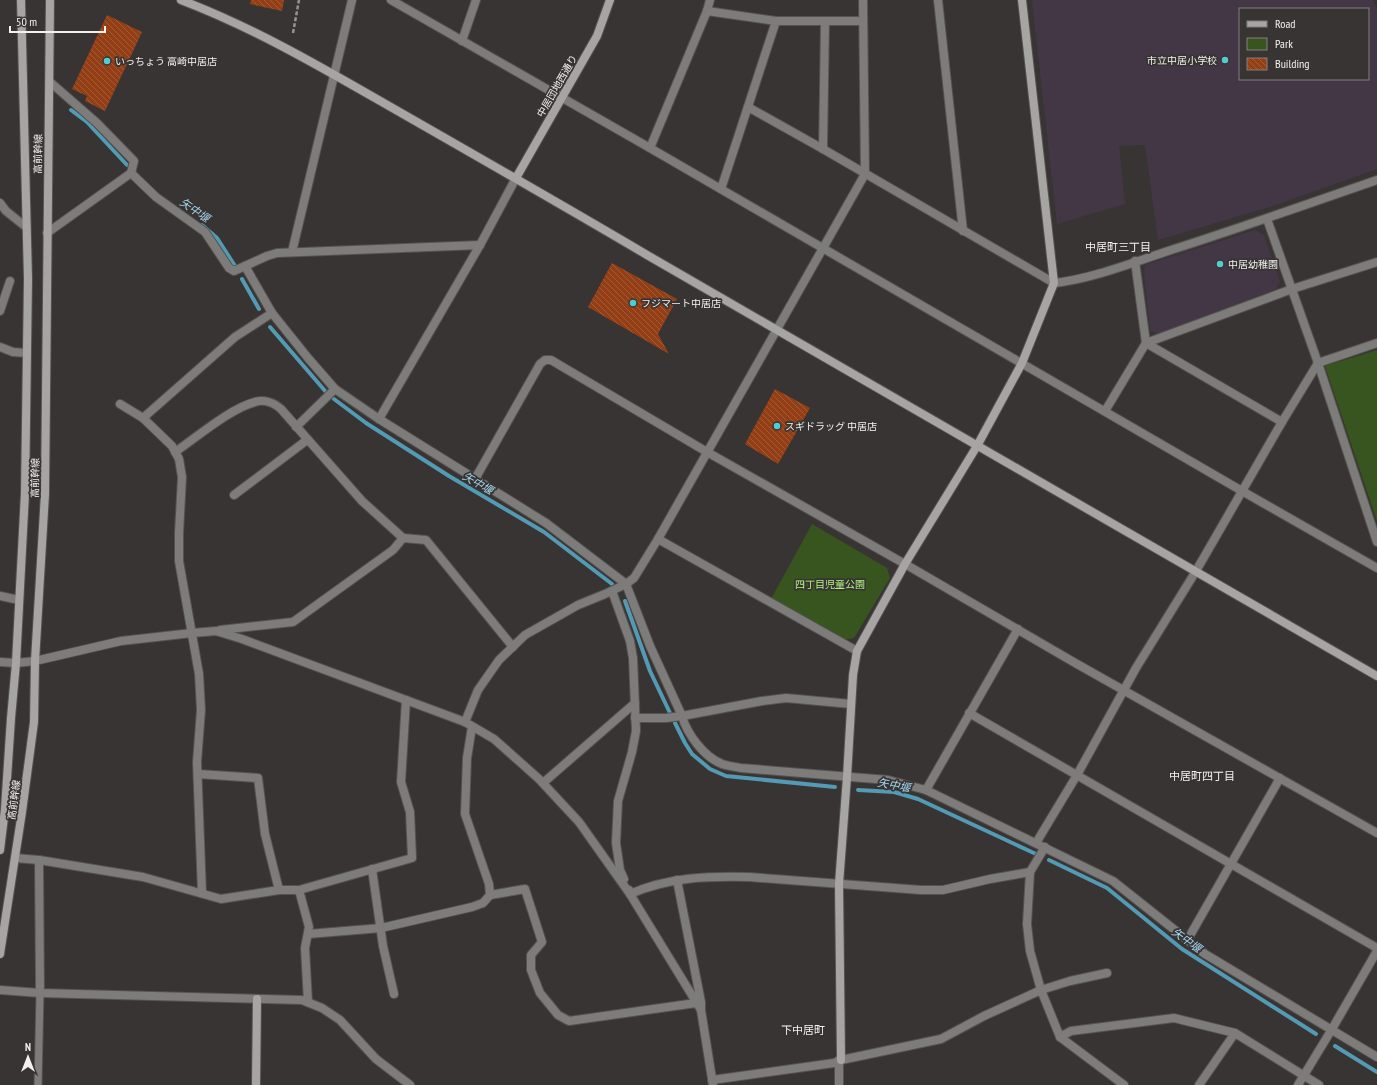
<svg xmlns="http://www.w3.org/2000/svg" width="1377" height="1085" font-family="'PT Sans Narrow','Noto Sans JP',sans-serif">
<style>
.education{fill:#443745;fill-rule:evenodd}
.park{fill:#38541f}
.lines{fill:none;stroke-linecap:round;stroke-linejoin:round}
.stream{stroke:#539ab4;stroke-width:4}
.building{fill:url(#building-back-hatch)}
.lane-casing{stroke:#555251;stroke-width:9}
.street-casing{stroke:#555251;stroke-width:10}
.secondary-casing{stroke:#555251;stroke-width:10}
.path{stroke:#969392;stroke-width:2.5;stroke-dasharray:4 2;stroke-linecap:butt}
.lane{stroke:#7e7c7b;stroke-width:7}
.street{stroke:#7e7c7b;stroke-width:8}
.secondary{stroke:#a7a5a3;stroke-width:8}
.poi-dot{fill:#51ccd2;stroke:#373433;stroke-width:1.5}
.labels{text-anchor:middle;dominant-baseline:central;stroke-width:3.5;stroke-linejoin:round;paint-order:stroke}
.poi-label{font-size:10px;fill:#f3f1f0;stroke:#373433;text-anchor:start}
.street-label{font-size:10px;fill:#f3f1f0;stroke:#373433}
.park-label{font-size:10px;fill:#b4f381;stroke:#373433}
.water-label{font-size:11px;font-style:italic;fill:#a6d8f2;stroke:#373433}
.neighbourhood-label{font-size:11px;fill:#f3f1f0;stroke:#373433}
</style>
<defs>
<pattern id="building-back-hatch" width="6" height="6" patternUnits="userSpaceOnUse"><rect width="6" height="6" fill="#943e15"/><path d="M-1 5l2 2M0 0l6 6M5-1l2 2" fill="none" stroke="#a35a37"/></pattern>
</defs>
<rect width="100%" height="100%" fill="#373433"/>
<g class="education">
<path d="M1032 0H1373L1377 9V169L1273 206 1158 240 1145 145 1119 146 1125 204 1057 224ZM1240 9H1368V79H1240Z"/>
<polygon points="1255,230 1264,235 1280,281 1276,289 1157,334 1150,330 1144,273 1145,265"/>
</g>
<g class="park">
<polygon points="1377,350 1377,521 1325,366"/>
<polygon points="812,524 887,568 890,578 854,638 844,640 771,599"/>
</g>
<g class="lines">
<g class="stream">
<polyline points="71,110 87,122 127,165"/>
<polyline points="202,225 217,238 235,266"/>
<polyline points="242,279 259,309"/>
<polyline points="270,327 326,392"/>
<polyline points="334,399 366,423 449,476 544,532 612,584"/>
<polyline points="625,601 650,671 670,713"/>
<polyline points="675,723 685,743 692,754 710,769 726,776 835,787"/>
<polyline points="858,790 894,792 918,799 1036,854"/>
<polyline points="1049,860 1107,888 1182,949 1316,1034"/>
<polyline points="1335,1046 1377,1072"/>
</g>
</g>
<g class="building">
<polygon points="251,0 284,0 282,11 250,4"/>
<polygon points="107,15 142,32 105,111 85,101 87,96 72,89"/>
<polygon points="612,263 677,299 658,334 669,354 588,307"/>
<polygon points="775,389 810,408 778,464 745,444"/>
</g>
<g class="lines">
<defs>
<polyline id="lane" points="38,1085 40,993"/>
<g id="street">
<polyline points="391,0 650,148 1242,491 1377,568"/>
<polyline points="938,0 963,231"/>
<polyline points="707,11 776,21 862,21"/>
<polyline points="462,41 476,0"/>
<path d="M748 107 823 149 1054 283C1092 279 1134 262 1171 250 1240 228 1308 204 1377 180"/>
<polyline points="650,148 707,11 710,0"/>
<polyline points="823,149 825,22"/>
<polyline points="131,173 156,197 205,232 229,268 234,271 267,256 277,253 480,245"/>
<polyline points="721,189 776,21"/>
<polyline points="0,203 6,211 26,227"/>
<polyline points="1267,219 1318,363 1377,542"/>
<polyline points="47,233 131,173 134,161 97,123 50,82"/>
<polyline points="292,252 352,0"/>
<polyline points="1135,261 1146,343 1282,422"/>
<path d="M245 266 272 313 308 358 335 389 379 419 546 523 626 584 650 646 682 716C687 734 704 757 722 764 728 766 735 767 741 768L888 780 926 790 1113 881 1205 954 1377 1057"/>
<polyline points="0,311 10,281"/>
<polyline points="0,347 13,352 27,353"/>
<polyline points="120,404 143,418 172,446 179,459 182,477 179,533 179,561 199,674 201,710 197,762 202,893"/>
<polyline points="1105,411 1146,343 1292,289 1377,262"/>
<polyline points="143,418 235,337 272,313"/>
<polyline points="379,419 480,245 516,178"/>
<polyline points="296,427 335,389"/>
<path d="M175 452C197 437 231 408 255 402 264 399 274 403 281 409L362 501 403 538"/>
<polyline points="475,479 540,364 545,360 551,360 707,452 905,564 1077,664 1377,833"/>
<polyline points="234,495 307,440"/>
<polyline points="658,539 857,651"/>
<polyline points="612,591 630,641 633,658 636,731 632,752 618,801 616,843 620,870 624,879"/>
<polyline points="0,596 19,600"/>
<polyline points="220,630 293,622 393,550 403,538 426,540 513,647"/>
<polyline points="0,662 16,663 35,661 121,641 192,633 216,631 242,639 465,722 494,739 539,779 579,822 630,894 701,1010 713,1085"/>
<polyline points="969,713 1377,948"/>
<polyline points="635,718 666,718 682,716 762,701 786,698 851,704"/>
<polyline points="465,722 478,690 499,660 525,635 578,605 605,594 626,584 634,578 658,539 865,174 863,0"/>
<polyline points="198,774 258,778 265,834 279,890"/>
<polyline points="543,783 635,703"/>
<polyline points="926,790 1018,629"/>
<polyline points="1036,843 1077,775 1136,668 1196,571 1282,422 1318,363 1377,343"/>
<polyline points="1045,847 1030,872 1027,924 1030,951 1041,990 1060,1037 1124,1085"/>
<polyline points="15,858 39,860 143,877 221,899 279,890 299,890 412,858 410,812 401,782 406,700"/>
<polyline points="39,860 40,993"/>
<polyline points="372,869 383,946 394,994"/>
<polyline points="677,880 701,1002 701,1009"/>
<polyline points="299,890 309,927 305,948 308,1002"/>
<path d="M629 890 630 894C669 877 708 876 749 877L921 890H943L990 879 1030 872"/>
<polyline points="490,895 525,889 542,942 531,955 531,970 540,993 558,1015 569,1021 696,1003"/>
<polyline points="308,934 381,928 472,907 483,903 490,895 489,884 465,814 467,758 472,727"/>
<polyline points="1188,939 1280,778"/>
<polyline points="0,990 40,993 302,1000 322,1008 340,1020 376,1059 410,1085"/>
<polyline points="1060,1037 1071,1031 1174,1018 1235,1033 1319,1085"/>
<polyline points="839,1060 839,1085"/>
<polyline points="712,1080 834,1063 841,1060 941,1039 984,1016 1041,990 1070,981 1107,973"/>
<polyline points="1199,1085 1235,1033"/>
<polyline points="1298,1085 1332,1029 1377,951"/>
</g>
<g id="secondary">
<path d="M181 0C257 29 326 70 396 110 480 158 564 206 647 255 890 397 1134 535 1377 676"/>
<polyline points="516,178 597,36 610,0"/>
<polyline points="0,850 5,809 11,718 16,663 25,493 28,279 21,0"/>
<polyline points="0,954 22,812 34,722 35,661 45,494 50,0"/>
<polyline points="841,1060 839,884 847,777 853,675 857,651 905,564 977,446 1022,363 1054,283 1022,0"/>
<polyline points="256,1085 257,999"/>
</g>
</defs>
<use href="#lane" class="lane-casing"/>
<use href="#street" class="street-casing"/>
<use href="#secondary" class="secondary-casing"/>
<polyline class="path" points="293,33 299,0"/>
<use href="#lane" class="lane"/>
<use href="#street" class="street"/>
<use href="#secondary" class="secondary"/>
</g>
<g class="poi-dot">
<circle cx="1225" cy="60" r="4"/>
<circle cx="107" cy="61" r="4"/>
<circle cx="1220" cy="264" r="4"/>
<circle cx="633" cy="303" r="4"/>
<circle cx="777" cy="426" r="4"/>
</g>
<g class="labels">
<g class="poi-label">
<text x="1217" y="60" text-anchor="end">市立中居小学校</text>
<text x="115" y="61">いっちょう 高崎中居店</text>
<text x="1228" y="264">中居幼稚園</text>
<text x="641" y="303">フジマート中居店</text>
<text x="785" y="426">スギドラッグ 中居店</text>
</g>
<g class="street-label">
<text transform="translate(557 86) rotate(-60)">中居団地西通り</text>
<text transform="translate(38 154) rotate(-89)">高前幹線</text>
<text transform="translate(35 478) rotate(-89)">高前幹線</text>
<text transform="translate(14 800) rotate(-82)">高前幹線</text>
</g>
<g class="park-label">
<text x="830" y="584">四丁目児童公園</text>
</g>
<g class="water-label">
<text transform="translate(195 210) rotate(34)">矢中堰</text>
<text transform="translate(478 483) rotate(30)">矢中堰</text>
<text transform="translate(894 785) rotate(10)">矢中堰</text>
<text transform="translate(1187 940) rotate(36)">矢中堰</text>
</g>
<g class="neighbourhood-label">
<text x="1118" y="247">中居町三丁目</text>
<text x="1202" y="776">中居町四丁目</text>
<text x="803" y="1030">下中居町</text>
</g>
</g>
<rect x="1239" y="8" width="130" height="72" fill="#373433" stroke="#82807f"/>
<rect x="1247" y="21" width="20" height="6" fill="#a7a5a3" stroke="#82807f"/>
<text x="1275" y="28" font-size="12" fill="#f3f1f0">Road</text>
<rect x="1247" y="38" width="20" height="12" fill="#38541f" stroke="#82807f"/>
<text x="1275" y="48" font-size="12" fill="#f3f1f0">Park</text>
<rect x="1247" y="58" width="20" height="12" fill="url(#building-back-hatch)" stroke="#82807f"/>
<text x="1275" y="68" font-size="12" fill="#f3f1f0">Building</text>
<g transform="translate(28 1057)" stroke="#373433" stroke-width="3" paint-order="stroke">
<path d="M0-3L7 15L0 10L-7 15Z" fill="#f3f1f0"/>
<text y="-6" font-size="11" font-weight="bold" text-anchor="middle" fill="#f3f1f0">N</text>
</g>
<path d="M10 26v6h95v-6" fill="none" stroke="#f3f1f0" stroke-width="2"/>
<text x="16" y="26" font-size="12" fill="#f3f1f0" stroke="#373433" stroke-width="3" paint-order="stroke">50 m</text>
</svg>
